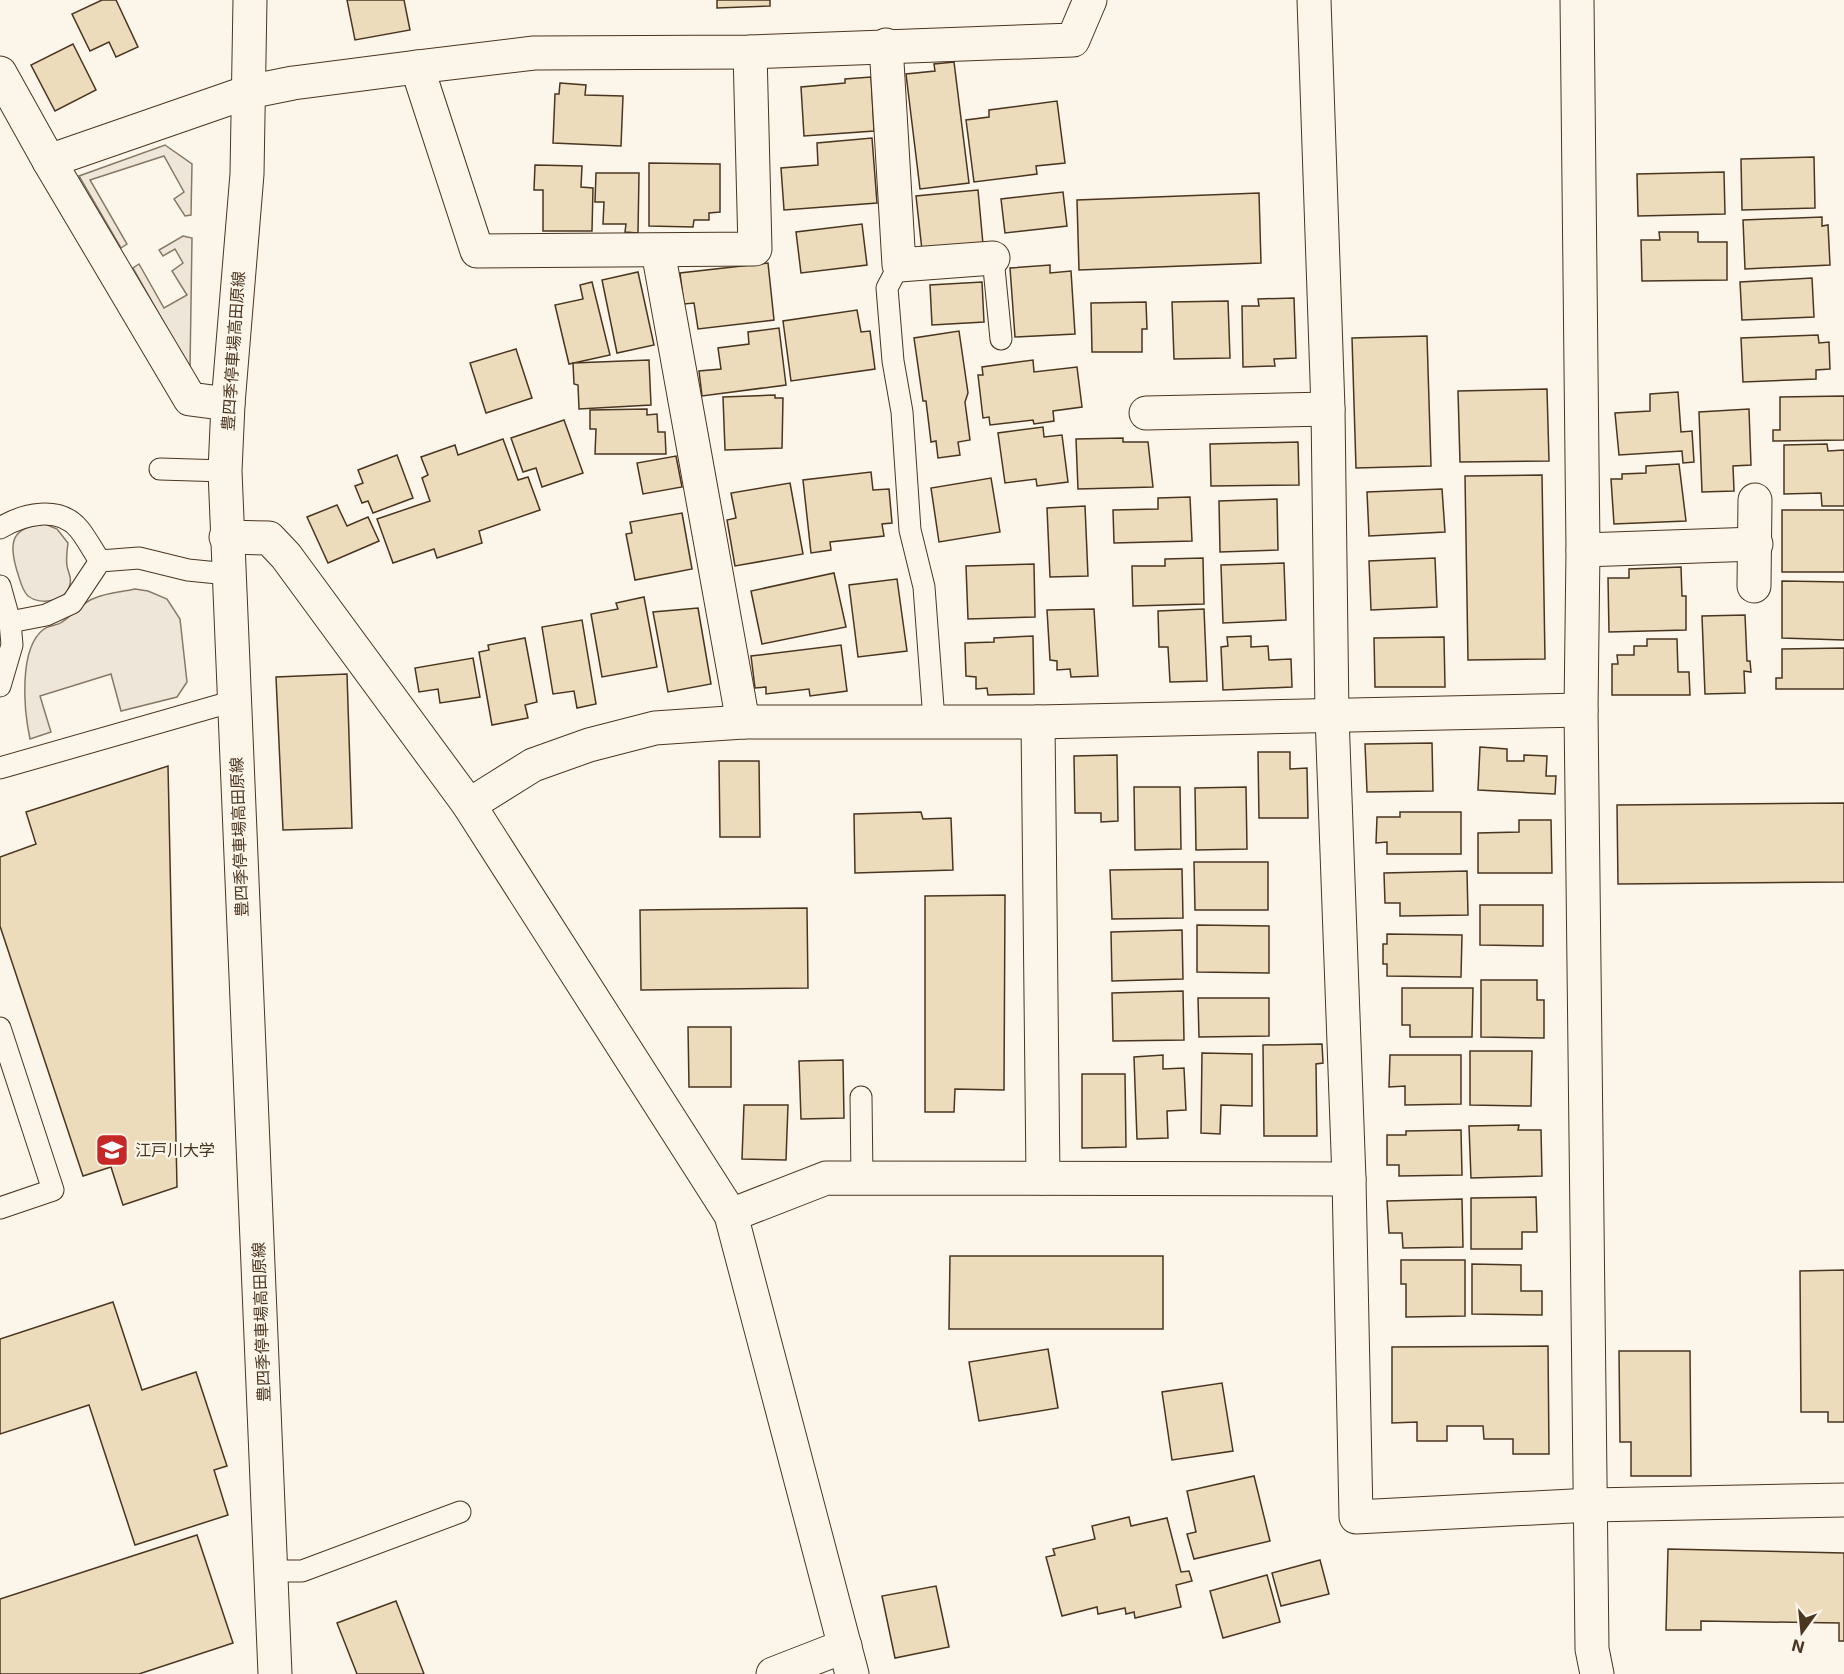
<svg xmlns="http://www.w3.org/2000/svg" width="1844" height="1674" font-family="Inter,'Noto Sans JP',sans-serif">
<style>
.green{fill:#ede6d9;stroke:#887966;stroke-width:1.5}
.building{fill:#ecdcbc;stroke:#4a3520;stroke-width:1.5}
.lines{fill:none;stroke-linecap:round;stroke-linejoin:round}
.service-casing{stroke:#4a3520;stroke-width:23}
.minor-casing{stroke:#4a3520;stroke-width:35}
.secondary-casing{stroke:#4a3520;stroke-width:35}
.service{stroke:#fbf6e9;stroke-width:21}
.minor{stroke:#fbf6e9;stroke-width:33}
.secondary{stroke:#fbf6e9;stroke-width:33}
.labels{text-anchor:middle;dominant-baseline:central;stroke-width:4.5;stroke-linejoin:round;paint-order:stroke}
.street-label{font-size:16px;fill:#4a3520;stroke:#fbf6e9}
.poi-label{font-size:16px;fill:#4a3520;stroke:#fbf6e9;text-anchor:start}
</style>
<rect width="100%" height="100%" fill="#fbf6e9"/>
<g class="green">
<polygon points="165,145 192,164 191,215 185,216 174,199 184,192 164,156 90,180 127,244 121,248 79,176"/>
<polygon points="183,236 192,238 190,369 133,268 139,264 164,308 187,295 172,271 183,263 175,249 163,256 159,250"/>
<path d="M45 524 57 529 68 543C67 550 66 559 67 566 68 572 72 578 70 584 67 601 41 606 28 596 21 589 20 579 17 571 8 541 12 527 45 524Z"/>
<path d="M135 589 148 591 167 599 180 619 187 682 177 697 121 711 111 674 40 696 51 732 30 739C24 711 18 648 44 629 49 625 57 626 62 622 73 615 82 602 95 598 107 593 122 592 135 589Z"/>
</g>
<g class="building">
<polygon points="102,0 116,0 138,47 116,57 109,42 90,51 72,14"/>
<polygon points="347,0 404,0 410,30 355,40"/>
<polygon points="717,0 770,0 770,6 717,8"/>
<polygon points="73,44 96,90 55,111 31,65"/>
<polygon points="954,62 969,183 920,189 906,74 935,71 934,64"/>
<polygon points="871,77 874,131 804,136 801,87 845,83 845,79"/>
<polygon points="560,83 586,85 585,95 623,96 621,146 553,143 555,94 559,94"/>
<polygon points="1057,101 1065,163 1036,166 1037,174 974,182 966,120 989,117 989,110"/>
<polygon points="872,138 877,203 784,210 781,168 818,165 817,143"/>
<polygon points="1814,157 1815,208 1742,210 1741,159"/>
<polygon points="649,163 720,164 720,212 709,213 709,220 694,220 693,227 649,226"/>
<polygon points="535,165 582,166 581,187 593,188 592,231 543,231 543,190 534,190"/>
<polygon points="1724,172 1725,214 1638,216 1637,174"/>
<polygon points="596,173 639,173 638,233 625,232 626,224 603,224 604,202 595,202"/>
<polygon points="978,190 983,244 922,250 916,196"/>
<polygon points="1063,192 1067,226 1005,233 1001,199"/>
<polygon points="1259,193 1261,263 1079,270 1077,200"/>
<polygon points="1822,217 1822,226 1828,225 1830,265 1745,269 1743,220"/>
<polygon points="862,224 867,265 801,273 796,232"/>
<polygon points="1659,232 1698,232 1698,242 1727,242 1727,280 1642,281 1641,240 1660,240"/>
<polygon points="768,263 774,320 698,329 694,303 684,304 680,273"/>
<polygon points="1050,265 1050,273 1071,271 1075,334 1015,337 1010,268"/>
<polygon points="638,272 654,345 617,353 602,280"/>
<polygon points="1812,278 1814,317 1742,320 1740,282"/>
<polygon points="592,282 610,355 569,364 555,305 583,299 580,285"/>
<polygon points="982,282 984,322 932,325 930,285"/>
<polygon points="1294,298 1296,358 1274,359 1275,366 1243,367 1242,306 1259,306 1258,299"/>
<polygon points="1228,301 1230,358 1174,359 1172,302"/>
<polygon points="1146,302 1147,329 1142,329 1142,352 1092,352 1091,303"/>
<polygon points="857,310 861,332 870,331 875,369 791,381 783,321"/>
<polygon points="779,328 786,385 702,396 699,371 721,369 718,348 749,344 748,332"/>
<polygon points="959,331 968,393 965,402 970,440 958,442 960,455 938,458 936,441 931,442 926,401 923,401 914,338"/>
<polygon points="1818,335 1819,343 1829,342 1830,369 1816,370 1816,379 1743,382 1741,338"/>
<polygon points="1427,336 1431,466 1356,468 1352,338"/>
<polygon points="516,349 532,398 486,413 470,363"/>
<polygon points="649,360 651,405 579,409 578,385 574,384 573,363"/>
<polygon points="1033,360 1034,372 1077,367 1082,407 1053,411 1054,421 1034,424 1033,420 990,425 989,417 983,418 978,375 983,375 982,367"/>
<polygon points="1547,389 1549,461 1460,462 1458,391"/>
<polygon points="1678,392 1681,432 1692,431 1694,462 1683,463 1682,451 1619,455 1615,413 1650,411 1650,394"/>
<polygon points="775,395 775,398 783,398 782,448 725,450 723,397"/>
<polygon points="1844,396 1844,440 1773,441 1773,430 1780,430 1780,397"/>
<polygon points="647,409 647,415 657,414 658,432 665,432 666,454 595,454 596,429 590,429 590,410"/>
<polygon points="1749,409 1751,465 1733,466 1734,491 1702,492 1699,412"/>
<polygon points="564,420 583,473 542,487 536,468 523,472 511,438"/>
<polygon points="1043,427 1044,437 1062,435 1068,482 1037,486 1036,479 1005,483 998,433"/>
<polygon points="1123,438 1123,442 1148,442 1153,487 1078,489 1076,439"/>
<polygon points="503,439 518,480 528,477 540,510 479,531 482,543 437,558 434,549 393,563 377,519 430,501 422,478 428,475 421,457 455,445 458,455"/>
<polygon points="1298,442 1299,485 1211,486 1210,444"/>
<polygon points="1827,444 1828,451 1844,450 1844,506 1822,506 1821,493 1784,494 1784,445"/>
<polygon points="397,455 413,498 373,513 368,501 362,503 355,486 363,483 358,470"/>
<polygon points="676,456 682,487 643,494 637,463"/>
<polygon points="1679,464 1686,521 1614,524 1611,479 1622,479 1622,474 1646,473 1646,466"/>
<polygon points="871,472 873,490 889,489 892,523 882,524 884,536 830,542 831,550 811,553 803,480"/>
<polygon points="1542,475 1545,659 1468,660 1465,476"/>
<polygon points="991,478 1000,532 939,542 931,488"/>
<polygon points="790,483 803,554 735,566 727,520 736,518 731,493"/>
<polygon points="1442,489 1445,532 1369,536 1367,492"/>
<polygon points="1190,497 1192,541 1114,543 1113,510 1158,509 1158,498"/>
<polygon points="1277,499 1278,550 1220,552 1219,501"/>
<polygon points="337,505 347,526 368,517 379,541 328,563 307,517"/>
<polygon points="1085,506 1088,576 1050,577 1047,508"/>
<rect x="1782" y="510" width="62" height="62"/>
<polygon points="682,513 692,569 635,580 626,534 632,533 630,522"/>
<polygon points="1203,558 1204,604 1133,606 1132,566 1165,566 1165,559"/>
<polygon points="1435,558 1437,607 1371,610 1369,561"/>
<polygon points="1284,563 1286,620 1223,623 1221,565"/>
<polygon points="1034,564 1035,617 968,619 966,566"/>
<polygon points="1681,567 1682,596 1686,596 1686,630 1609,632 1608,578 1629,578 1629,569"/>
<polygon points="834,573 846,627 762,644 751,591"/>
<polygon points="897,579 907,651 858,657 849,585"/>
<polygon points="1782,581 1844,582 1844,640 1782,638"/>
<polygon points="644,597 657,667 602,677 591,614 618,609 616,603"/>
<polygon points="698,608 711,684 668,692 653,612"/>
<polygon points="1094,609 1098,676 1071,677 1070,669 1057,670 1057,661 1050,660 1047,610"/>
<polygon points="1204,609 1207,681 1170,682 1168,647 1159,647 1158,611"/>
<polygon points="1745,615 1747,661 1750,661 1751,672 1744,671 1745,693 1705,694 1702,616"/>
<polygon points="582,620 596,704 577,708 574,691 553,694 542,627"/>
<polygon points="1033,636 1034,694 988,695 987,688 976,689 976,677 966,676 965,643 994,642 994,638"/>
<polygon points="1251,636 1251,647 1268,646 1269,660 1291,659 1292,687 1223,690 1221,647 1228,646 1227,637"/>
<polygon points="1444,637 1445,687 1375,687 1374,638"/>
<polygon points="525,638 537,702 525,705 528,718 492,725 479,652 489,650 488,645"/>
<polygon points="1647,639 1677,639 1678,672 1689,672 1690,695 1612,695 1612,664 1618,664 1617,655 1634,655 1634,646 1647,646"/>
<polygon points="841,645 847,691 810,696 809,689 766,694 766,687 755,688 751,656"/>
<polygon points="1844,648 1844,689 1776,689 1776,678 1782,678 1782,649"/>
<polygon points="473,658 480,697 440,703 438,689 419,692 415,668"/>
<polygon points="347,674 352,828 283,830 276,677"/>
<polygon points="1432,743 1433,791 1367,792 1365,744"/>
<polygon points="1480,747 1507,749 1507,761 1524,761 1524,755 1547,756 1546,776 1556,776 1555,794 1478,790"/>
<polygon points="1258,752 1290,752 1290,769 1307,768 1308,818 1259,818"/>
<polygon points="1117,755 1118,821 1101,822 1101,813 1075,813 1074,756"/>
<polygon points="719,761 759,761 760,837 720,837"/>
<polygon points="168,766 177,1187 123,1205 111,1167 83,1176 0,926 0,857 36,844 26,812"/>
<polygon points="1134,787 1180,787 1181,849 1135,850"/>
<polygon points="1246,787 1247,849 1196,850 1195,788"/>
<polygon points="1844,803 1844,882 1618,884 1617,805"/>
<polygon points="921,812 923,819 951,818 953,870 855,873 854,814"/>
<polygon points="1400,812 1461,812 1461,854 1387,854 1387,842 1376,843 1377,817 1400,817"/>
<polygon points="1519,820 1551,820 1552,873 1478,873 1478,833 1519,832"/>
<polygon points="1194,862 1268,862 1268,910 1195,910"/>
<polygon points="1182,869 1183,918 1112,919 1110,870"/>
<polygon points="1467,871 1468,915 1400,916 1400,903 1385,903 1384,873"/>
<polygon points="1005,895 1004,1090 955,1089 954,1112 925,1112 925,896"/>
<polygon points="1480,905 1543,905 1543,946 1480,945"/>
<polygon points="807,908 808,988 641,990 640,910"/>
<polygon points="1197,925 1269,926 1269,973 1197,972"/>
<polygon points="1182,930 1183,979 1112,981 1111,932"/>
<polygon points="1387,934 1462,935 1461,977 1387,976 1387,964 1383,964 1383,944 1387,944"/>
<polygon points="1481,980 1537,980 1537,1000 1544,1000 1544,1038 1481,1037"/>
<polygon points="1402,988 1473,988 1472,1037 1410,1037 1410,1025 1402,1025"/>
<polygon points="1183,991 1184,1040 1113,1041 1112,993"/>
<polygon points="1198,998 1269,998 1269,1036 1199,1037"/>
<polygon points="688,1027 731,1027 731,1087 689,1087"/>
<polygon points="1322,1044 1323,1063 1316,1064 1317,1136 1264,1136 1263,1045"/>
<polygon points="1470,1051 1532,1051 1531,1106 1470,1105"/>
<polygon points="1202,1053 1252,1054 1252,1106 1221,1105 1220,1134 1201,1133"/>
<polygon points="1163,1055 1163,1069 1184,1068 1186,1110 1167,1111 1168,1138 1137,1139 1134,1057"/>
<polygon points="1390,1055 1461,1055 1461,1104 1405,1105 1405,1086 1389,1087"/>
<polygon points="843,1060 844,1118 801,1119 799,1061"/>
<polygon points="1082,1074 1125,1074 1126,1147 1082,1148"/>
<polygon points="744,1105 788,1105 786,1160 742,1159"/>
<polygon points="1519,1125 1518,1130 1541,1130 1542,1176 1471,1178 1469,1126"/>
<polygon points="1461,1130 1462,1175 1399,1176 1399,1165 1387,1165 1387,1135 1406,1135 1406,1131"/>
<polygon points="1536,1197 1537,1232 1522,1232 1522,1249 1471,1249 1471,1198"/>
<polygon points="1462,1199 1463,1247 1403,1248 1402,1233 1389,1233 1387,1201"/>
<polygon points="950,1256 1163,1256 1163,1329 949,1329"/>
<polygon points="1401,1260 1465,1260 1465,1316 1406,1317 1406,1284 1401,1284"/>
<polygon points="1472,1264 1521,1265 1521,1291 1542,1291 1542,1315 1472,1314"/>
<polygon points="1844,1270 1844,1422 1828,1422 1828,1412 1801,1412 1800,1271"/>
<polygon points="113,1302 142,1390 196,1372 227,1466 214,1470 228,1515 135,1545 89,1405 0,1434 0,1339"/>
<polygon points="1548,1346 1549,1454 1513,1454 1513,1439 1484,1439 1483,1426 1447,1426 1447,1441 1417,1441 1417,1422 1392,1423 1392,1347"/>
<polygon points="1048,1349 1058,1408 979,1421 969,1362"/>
<polygon points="1619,1351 1690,1351 1691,1476 1631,1476 1631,1442 1620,1442"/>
<polygon points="1222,1383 1233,1451 1172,1460 1162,1392"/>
<polygon points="1254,1476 1270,1541 1194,1559 1187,1534 1196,1532 1187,1491"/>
<polygon points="1129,1517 1131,1526 1167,1518 1181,1572 1189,1571 1192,1581 1176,1585 1181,1607 1135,1618 1134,1612 1126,1614 1125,1608 1098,1614 1097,1607 1062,1616 1046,1557 1055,1555 1053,1549 1095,1539 1092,1526"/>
<polygon points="197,1535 233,1643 139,1674 0,1674 0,1599"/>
<polygon points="1668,1549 1844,1553 1844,1641 1839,1641 1839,1623 1701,1621 1701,1630 1666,1630"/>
<polygon points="1320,1560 1329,1594 1281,1606 1272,1573"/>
<polygon points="1267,1575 1280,1622 1223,1638 1210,1591"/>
<polygon points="936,1586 949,1647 895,1658 882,1596"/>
<polygon points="396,1601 424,1674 357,1674 337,1623"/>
</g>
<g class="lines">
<defs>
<g id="service">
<polyline points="993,258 1001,339"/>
<polyline points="899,265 887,288 893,361 902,412 910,530 924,587 934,720"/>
<polyline points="160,469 225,471"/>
<path d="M0 528C23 514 59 505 79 529 87 539 93 551 100 561"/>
<polyline points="0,586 10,622"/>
<polyline points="0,686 12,645 10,622 46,615 72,603 100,561 139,558 188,570 228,574"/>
<polyline points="0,768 234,701"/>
<polyline points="0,1028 53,1190 0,1208"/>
<polyline points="861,1097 862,1178"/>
<polyline points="271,1571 302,1571 460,1512"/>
</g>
<g id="minor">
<polyline points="1314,0 1328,409 1332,716 1349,1179 1356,1517 1591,1505 1844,1500"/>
<polyline points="1577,0 1583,550 1581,710 1592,1649 1597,1674"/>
<polyline points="886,45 899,265 993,258"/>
<polyline points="417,67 477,251 755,249 750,52"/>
<polyline points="0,73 49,161 190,399 228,404"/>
<polyline points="49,161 248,92 293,83 417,67 534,53 750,52 1073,40 1090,0"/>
<polyline points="658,251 743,722"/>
<polyline points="1146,413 1328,409"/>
<polyline points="226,537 269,538 286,556 469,805 731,1215 852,1674"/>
<polyline points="1583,550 1756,544"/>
<polyline points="1754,586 1755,500"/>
<polyline points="1038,722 1043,1178"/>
<polyline points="469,805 533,765 589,745 655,728 743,722 1038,722 1581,710"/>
<polyline points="731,1215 826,1178 1349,1179"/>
<polyline points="773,1674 845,1646"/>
</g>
<polyline id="secondary" points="250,0 247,174 228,404 225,471 275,1674"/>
</defs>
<use href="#service" class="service-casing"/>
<use href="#minor" class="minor-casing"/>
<use href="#secondary" class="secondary-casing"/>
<use href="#service" class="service"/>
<use href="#minor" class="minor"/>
<use href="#secondary" class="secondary"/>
</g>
<defs>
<symbol id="university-square" viewBox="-11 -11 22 22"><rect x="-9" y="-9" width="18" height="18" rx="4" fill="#c62828" stroke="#fbf6e9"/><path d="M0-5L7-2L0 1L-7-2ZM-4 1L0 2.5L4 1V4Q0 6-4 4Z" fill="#fff"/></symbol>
</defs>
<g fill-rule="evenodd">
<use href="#university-square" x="93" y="1131" width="38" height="38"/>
</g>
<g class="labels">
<g class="street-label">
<text transform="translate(233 351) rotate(-86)">豊四季停車場高田原線</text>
<text transform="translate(239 837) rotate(-92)">豊四季停車場高田原線</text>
<text transform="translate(261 1322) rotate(-92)">豊四季停車場高田原線</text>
</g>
<g class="poi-label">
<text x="135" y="1150">江戸川大学</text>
</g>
</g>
<g transform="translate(1802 1632) rotate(195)" stroke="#fbf6e9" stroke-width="4.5" paint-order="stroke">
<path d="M0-4.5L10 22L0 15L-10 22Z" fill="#4a3520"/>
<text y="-9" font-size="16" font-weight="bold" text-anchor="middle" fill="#4a3520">N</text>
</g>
</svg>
